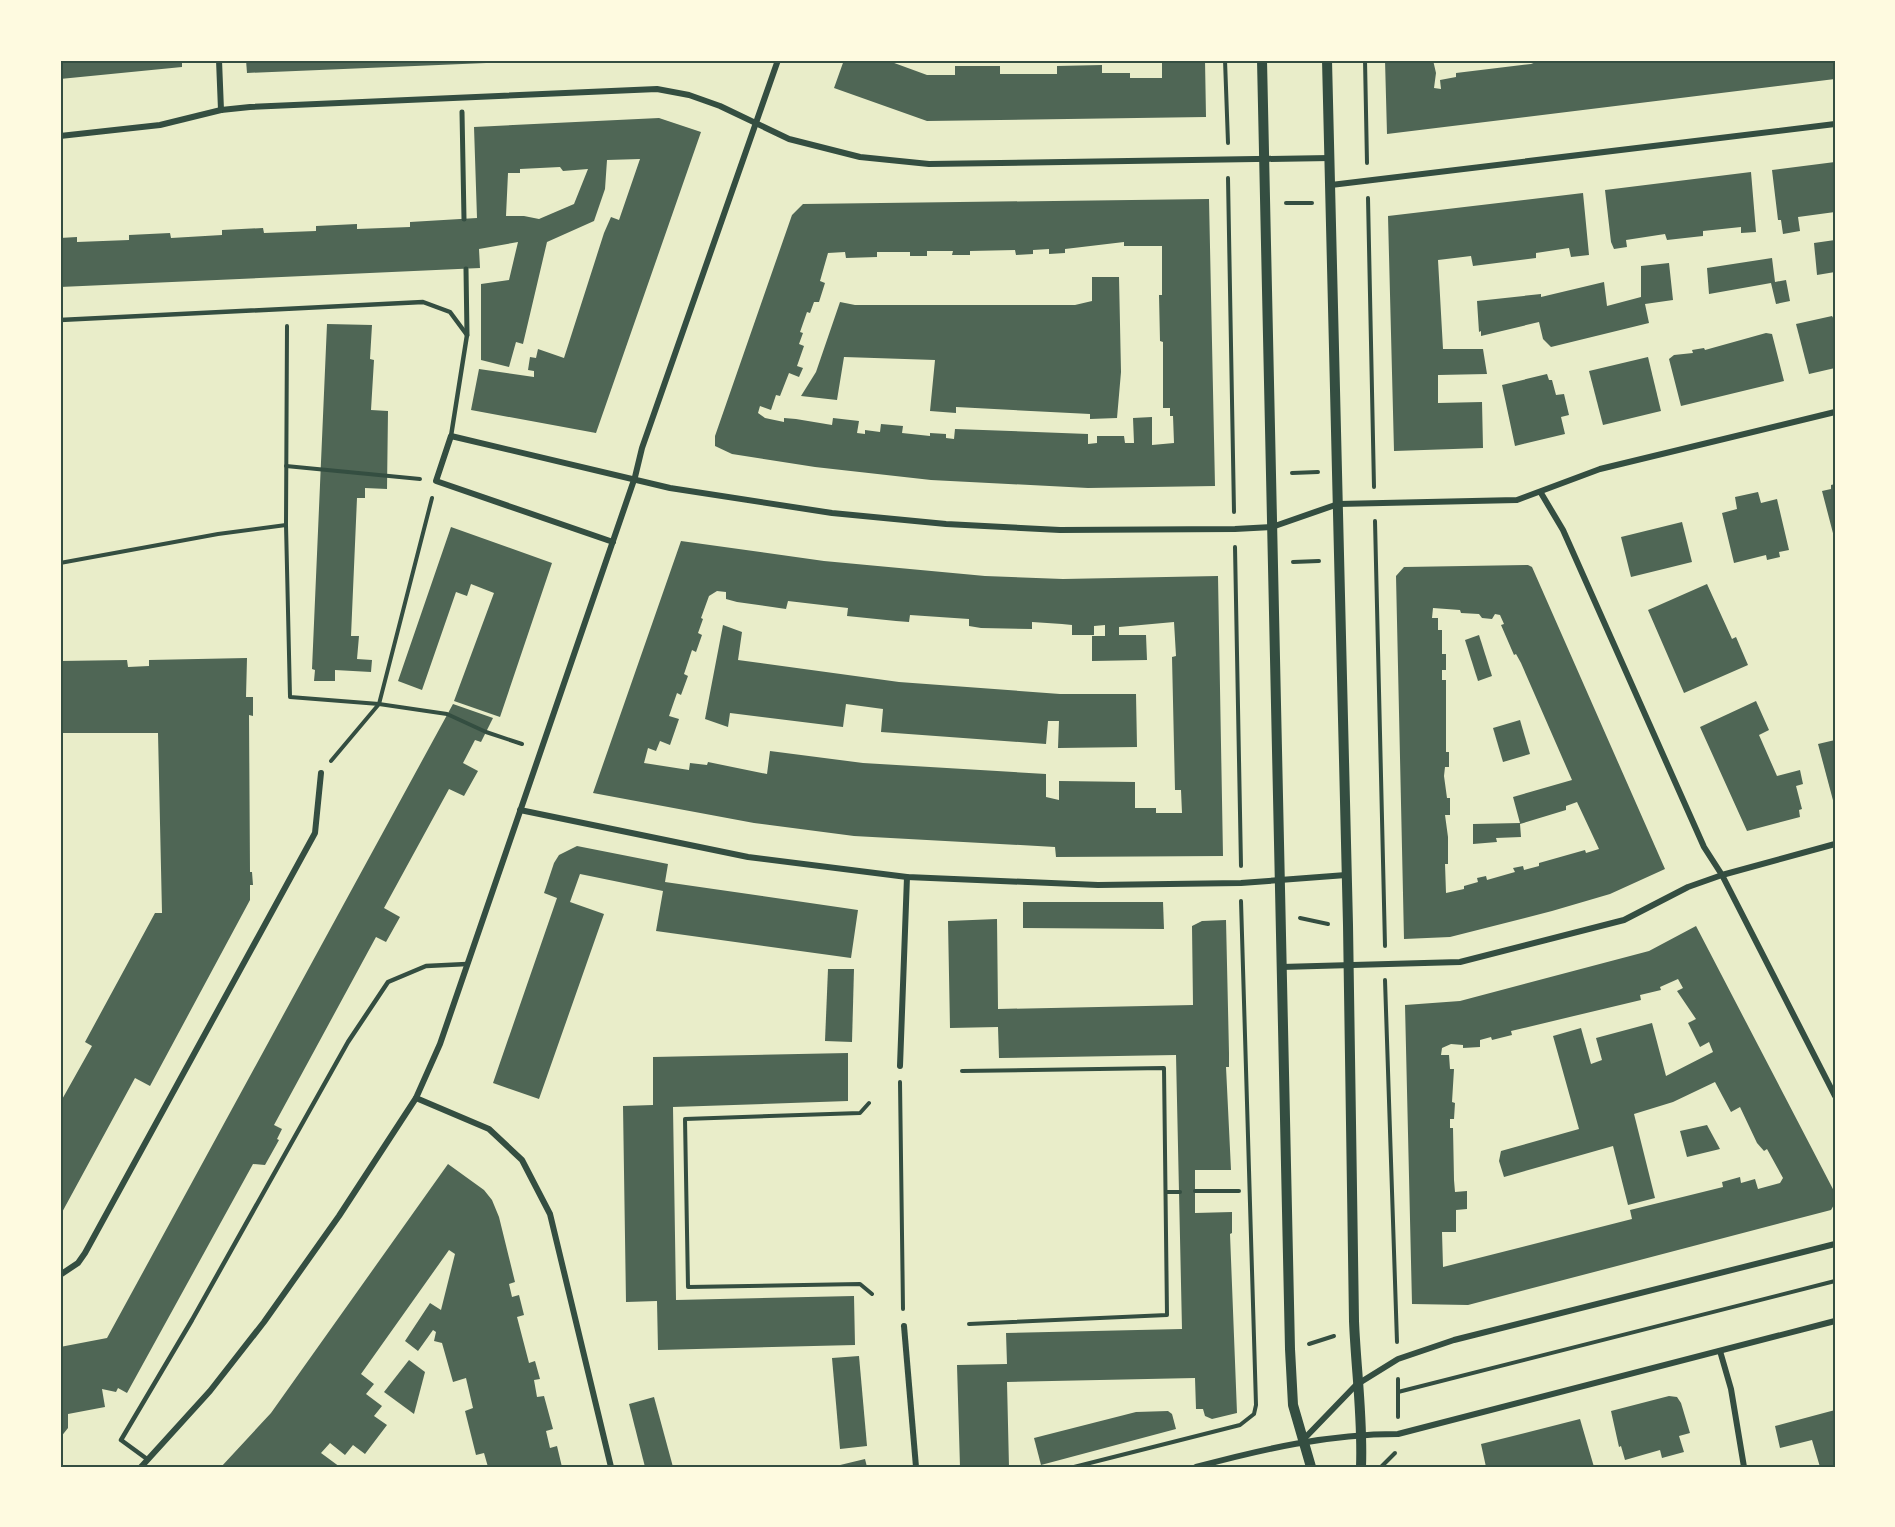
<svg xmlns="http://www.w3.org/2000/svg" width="1895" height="1527" font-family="Overpass,sans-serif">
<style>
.building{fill:#4f6655;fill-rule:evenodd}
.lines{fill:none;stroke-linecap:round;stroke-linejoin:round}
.path{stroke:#344e41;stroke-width:4}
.service{stroke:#344e41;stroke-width:4.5}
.pedestrian{stroke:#344e41;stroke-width:5}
.minor{stroke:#344e41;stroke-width:6}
.tertiary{stroke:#344e41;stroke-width:10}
.neatline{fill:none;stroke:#344e41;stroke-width:2}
</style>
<rect width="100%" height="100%" fill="#e9edc9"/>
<g class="building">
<polygon points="60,60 182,60 182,67 60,79"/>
<polygon points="246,60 509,60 510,62 247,73"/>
<polygon points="844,60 886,60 927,75 955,75 955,66 1000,66 1000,74 1057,74 1057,66 1102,65 1102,73 1130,73 1130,78 1162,78 1162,60 1205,60 1206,117 927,121 834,88"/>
<polygon points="1385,60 1433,60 1436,73 1434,88 1441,89 1440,80 1456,77 1456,73 1531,64 1541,60 1835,60 1835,79 1387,134"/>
<path d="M659 118 701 132 596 433 471 410 479 369 534 377V371L528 370 530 357 536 358 538 349 564 358 604 233 611 217 619 220 640 159 607 160 605 189 594 221 547 242 523 344 516 342 509 367 481 360V284L509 280 518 242 479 249 480 268 60 287V238L77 237V242L129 240V235L170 233 171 238 222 235V230L263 228 264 233 316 231V226L357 224V229L410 227V222L477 218 474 127ZM560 167 563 171 588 169 574 204 539 219 524 216H506L508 173H520V169Z"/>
<polygon points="1835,162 1835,212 1798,217 1800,231 1783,234 1781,220 1778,220 1772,170"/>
<polygon points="1751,172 1756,232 1741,233 1741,227 1703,231 1703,236 1667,240 1665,234 1626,240 1627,247 1614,249 1611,242 1605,190"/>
<polygon points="1583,193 1589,255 1571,257 1569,248 1536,253 1536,258 1473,266 1471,256 1438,260 1443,349 1483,349 1487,374 1438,375 1438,403 1482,402 1483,448 1394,451 1388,216"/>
<path d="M1209 199 1215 486 1088 488 931 480 815 467 732 454 715 446V436L792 215 803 204ZM1124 242V246H1162V295H1159L1160 341 1163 342V408H1170V416H1173L1174 443 1152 445V417L1133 418 1134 443H1125L1124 436H1097V443L1088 444V434L955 429 954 439 946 438V434L930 433V436L902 433 903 426 881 424 880 432 865 430V434L857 433 859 421 833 418 832 425 796 419 784 418V422L765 418 758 413 760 406 771 410 776 395 780 396 789 373 799 377 803 368 797 366 804 346 799 344 803 333 800 332 807 312 810 313 814 302H819L825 283 820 281 828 253 845 252 846 258 877 257V252H910V256H927V251H953L952 255H970V251L1015 250 1016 255 1033 254V250L1049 249V254L1065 253V249Z"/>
<polygon points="1835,240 1835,272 1817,275 1814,243"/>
<polygon points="1772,258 1775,282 1786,280 1790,301 1776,304 1771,283 1709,294 1707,268"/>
<polygon points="1669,263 1673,300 1645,304 1649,323 1551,347 1543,339 1539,322 1481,336 1481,331 1479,332 1477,301 1541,294 1541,297 1604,282 1607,306 1641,297 1641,266"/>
<polygon points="1092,277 1119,277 1121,372 1117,418 1090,419 1090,414 956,407 956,413 930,411 935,360 844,357 837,400 801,396 816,372 840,302 855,305 1075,305 1092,301"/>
<polygon points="1832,316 1835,321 1835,368 1809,374 1796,324"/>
<polygon points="327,324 372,325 370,359 374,360 371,410 388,411 387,489 365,488 365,498 357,498 351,636 359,636 357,659 372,660 371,672 335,670 335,681 314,681 315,670 312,669"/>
<polygon points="1766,333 1772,334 1784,381 1681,406 1669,359 1674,355 1693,353 1692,350 1704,348 1705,350"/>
<polygon points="1648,357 1661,411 1603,425 1589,371"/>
<polygon points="1547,374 1549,380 1552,380 1556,395 1564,394 1569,415 1561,417 1565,434 1515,446 1502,385"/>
<polygon points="1835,484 1835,537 1834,537 1822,491 1831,489 1831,485"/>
<polygon points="1758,492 1761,503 1777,499 1789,550 1779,552 1780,557 1767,560 1766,555 1734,563 1722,513 1737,509 1735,497"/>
<polygon points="1682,522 1692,562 1631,577 1621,537"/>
<polygon points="451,527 552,563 500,717 454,701 494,593 471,584 467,596 456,592 422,690 398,681"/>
<path d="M681 541 824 561 985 576 1063 579 1218 576 1223 856 1056 857 1055 847 854 836 754 823 593 793ZM717 591 726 592V599L737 602 786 609 788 601 848 608 847 616 896 621 909 622 910 615 969 619V626L981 628 1032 629V622L1062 624 1072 625V635H1094V626L1105 625V636H1092V661L1147 660 1146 635H1119V627L1174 622 1176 656 1172 657 1175 790H1181L1182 813H1156V808H1135V782L1059 781V800L1046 797V774L863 763 770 751 767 774 708 762 707 765 690 763 689 770 644 763 648 748 656 751 660 741 670 745 679 719 669 716 677 693 681 695 688 676 684 674 692 650 696 652 702 635 698 633 703 619 701 618 709 596Z"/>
<path d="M1528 565 1532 567 1665 869 1610 894 1552 911 1450 937 1404 939 1396 576 1404 567ZM1433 608 1460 610 1461 613 1479 614 1482 618 1492 619 1495 614 1500 615 1504 624 1501 625 1514 655 1516 654 1521 663 1572 780 1513 797 1520 823 1473 824V844L1497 842 1496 838 1521 837 1520 824 1566 810V806L1577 802 1599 849 1586 853 1585 850 1539 863V866L1524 870 1523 866 1513 868 1515 872 1487 880 1486 876 1477 878 1478 882 1464 886V889L1446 893 1445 864H1448V837L1445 815H1450V798H1447L1444 776 1445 767H1449V752H1446V680H1442V670H1446V654H1442V630H1438V618H1432Z"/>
<polygon points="1707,584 1732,639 1736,637 1748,665 1684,693 1648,610"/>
<polygon points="723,625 742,632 738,660 899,682 1060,694 1136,694 1137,747 1058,748 1059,721 1048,721 1046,744 881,732 883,709 846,704 843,727 730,713 728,727 705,719"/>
<polygon points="1479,635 1492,676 1478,681 1465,640"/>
<polygon points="247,658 246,697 253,697 253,716 249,715 250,872 252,872 253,885 250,885 250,900 150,1086 135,1078 60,1216 60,1103 92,1046 85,1042 155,913 162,913 158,733 60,733 60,661 127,660 128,667 149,666 149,660"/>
<polygon points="1756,701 1769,730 1759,735 1777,776 1800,770 1803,784 1796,786 1802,809 1799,810 1800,817 1747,831 1700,727"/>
<polygon points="453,704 493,718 481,742 475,740 463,763 478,771 464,796 449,789 384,908 400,917 386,942 376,937 274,1125 282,1129 277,1139 279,1140 265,1165 253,1164 127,1393 118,1388 116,1392 102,1389 105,1407 68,1414 68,1428 60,1438 60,1347 107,1338"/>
<polygon points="1520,720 1530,754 1503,762 1493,728"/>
<polygon points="1835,740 1835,804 1834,804 1818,744"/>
<polygon points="577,846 668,864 665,882 858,910 851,958 656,931 663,891 580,874 570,902 604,914 539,1099 493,1083 557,898 544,893 554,863 559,855"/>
<polygon points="1023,902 1163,902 1164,929 1023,928"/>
<polygon points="997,919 998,1009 1193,1005 1192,926 1202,921 1226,920 1229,1053 1229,1067 1226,1067 1231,1170 1195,1170 1195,1213 1232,1212 1232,1233 1230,1234 1237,1413 1212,1419 1205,1416 1203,1409 1196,1409 1195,1378 1007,1382 1009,1467 960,1467 957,1365 1007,1364 1006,1333 1182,1329 1176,1055 999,1058 998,1027 950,1028 948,921"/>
<path d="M1696 926 1835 1193V1203L1831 1210 1468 1305 1412 1304 1405 1005 1460 1001 1649 951ZM1678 979 1683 988 1677 991 1696 1019 1688 1023 1700 1047 1709 1042 1713 1052 1666 1076 1652 1023 1596 1038 1602 1060 1591 1064 1581 1028 1553 1036 1579 1129 1501 1151 1499 1161 1504 1177 1613 1146 1628 1205 1655 1198 1634 1114 1673 1102 1715 1082 1731 1112 1740 1107 1757 1143 1764 1151 1767 1149 1783 1178 1780 1183 1758 1189 1755 1179 1741 1183 1740 1177 1722 1182 1723 1187 1630 1210 1632 1219 1443 1267 1442 1232H1456V1210L1467 1209V1191L1455 1192 1454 1180 1453 1128H1450V1119H1454L1455 1103 1452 1102 1454 1069H1450L1449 1055H1441L1442 1048 1451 1044 1463 1045V1048L1480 1047V1040L1491 1037 1492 1040 1512 1035 1511 1031 1641 1000 1640 995 1661 990 1660 987Z"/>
<polygon points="828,969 854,969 852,1042 825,1041"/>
<polygon points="848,1053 848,1101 673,1107 676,1300 854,1296 855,1345 658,1350 657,1301 626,1302 623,1106 653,1105 653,1057"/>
<polygon points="1707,1125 1720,1149 1687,1157 1680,1131"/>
<polygon points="448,1164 484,1190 492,1200 499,1217 515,1282 509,1284 512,1297 519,1295 524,1315 517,1317 529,1363 535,1361 540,1379 534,1380 537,1397 544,1396 553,1429 546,1431 550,1448 557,1446 562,1467 488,1467 484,1453 476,1455 465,1411 473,1408 466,1378 453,1382 442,1343 434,1341 436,1332 433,1330 418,1351 405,1341 430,1303 441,1310 455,1254 449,1250 361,1374 374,1384 366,1394 382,1406 374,1416 387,1425 365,1454 353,1445 345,1455 330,1443 321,1453 340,1467 221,1467 271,1413"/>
<polygon points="859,1356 867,1446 840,1449 832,1358"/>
<polygon points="409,1360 425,1372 414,1414 384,1392"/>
<polygon points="1669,1396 1677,1397 1681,1403 1690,1433 1679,1436 1684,1452 1662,1458 1660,1450 1625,1460 1621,1446 1619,1447 1611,1411"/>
<polygon points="654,1397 673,1467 645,1467 629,1404"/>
<polygon points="1835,1410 1835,1466 1820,1467 1812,1440 1780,1448 1775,1426"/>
<polygon points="1168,1411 1172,1414 1176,1429 1041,1465 1034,1438 1136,1412"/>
<polygon points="1580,1419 1594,1467 1486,1467 1481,1444"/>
<polygon points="865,1459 867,1467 836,1467 836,1466"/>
</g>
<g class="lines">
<g class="path">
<polyline points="1225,60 1228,143"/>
<polyline points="1365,60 1367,163"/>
<polyline points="1228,178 1234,512"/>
<polyline points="1368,198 1374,487"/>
<polyline points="1286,203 1312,203"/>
<polyline points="286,466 420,479"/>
<polyline points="1292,473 1318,472"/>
<polyline points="1375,521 1385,946"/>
<polyline points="286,525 290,697 379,704 447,714 486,732 522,744"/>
<polyline points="1235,547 1241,866"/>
<polyline points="1293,562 1319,561"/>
<polyline points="60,563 218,534 286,525 287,326"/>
<polyline points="331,761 379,704 432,498"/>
<polyline points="1300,918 1328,924"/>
<polyline points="1385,980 1397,1342"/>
<polyline points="962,1071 1164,1068 1167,1315 969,1324"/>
<polyline points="900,1082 903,1309"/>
<polyline points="869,1103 860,1113 685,1119 688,1287 860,1284 872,1294"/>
<polyline points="1195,1191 1239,1191"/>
<polyline points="1166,1192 1180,1192"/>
<polyline points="1309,1344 1334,1336"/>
<polyline points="1398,1392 1835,1281"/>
<polyline points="1398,1417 1398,1379"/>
<polyline points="1382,1466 1395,1453"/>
<polyline points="1074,1467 1240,1425 1254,1414 1256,1405 1241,901"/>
</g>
<g class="service">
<polyline points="60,320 423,302 450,312 467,335 451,436"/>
<polyline points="147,1459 121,1440 192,1320 348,1042 388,982 426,966 467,964"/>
</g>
<g class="pedestrian">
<polyline points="462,112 464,219"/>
<polyline points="466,269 467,335"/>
</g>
<g class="minor">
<polyline points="219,60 221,110"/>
<polyline points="60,136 160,125 221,110 250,107 657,89 689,95 720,106 789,139 860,157 929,164 1330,158"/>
<polyline points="1331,185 1835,124"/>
<polyline points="1541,493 1563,530 1704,847 1722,875 1835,1096"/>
<polyline points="613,542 436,481 451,436 670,488 832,513 946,524 1060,530 1235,529 1272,527 1338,504 1517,500 1600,469 1835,412"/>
<polyline points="520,810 748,857 907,877 1098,885 1241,883 1346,875"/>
<polyline points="1281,967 1460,962 1624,920 1688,887 1722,875 1835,844"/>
<polyline points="900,1066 907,877"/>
<polyline points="416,1098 489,1129 522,1160 550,1214 611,1467"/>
<polyline points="60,1275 78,1263 85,1253 315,833 321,773"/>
<polyline points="904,1326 916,1467"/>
<polyline points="1720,1351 1731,1389 1744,1467"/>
<polyline points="1302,1441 1356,1385 1398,1359 1454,1340 1835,1244"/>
<polyline points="141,1467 210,1391 264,1322 339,1216 416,1098 440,1044 635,477 642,448 778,60"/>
<path d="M1196 1467C1263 1449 1328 1434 1398 1434L1835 1321"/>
</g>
<g class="tertiary">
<polyline points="1262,60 1290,1349 1293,1405 1311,1467"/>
<path d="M1327 60 1348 925 1354 1321C1356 1370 1363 1418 1361 1467"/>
</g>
</g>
<rect width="1895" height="1527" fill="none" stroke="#fefae0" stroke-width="123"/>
<rect x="62" y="62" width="1772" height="1404" class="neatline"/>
</svg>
